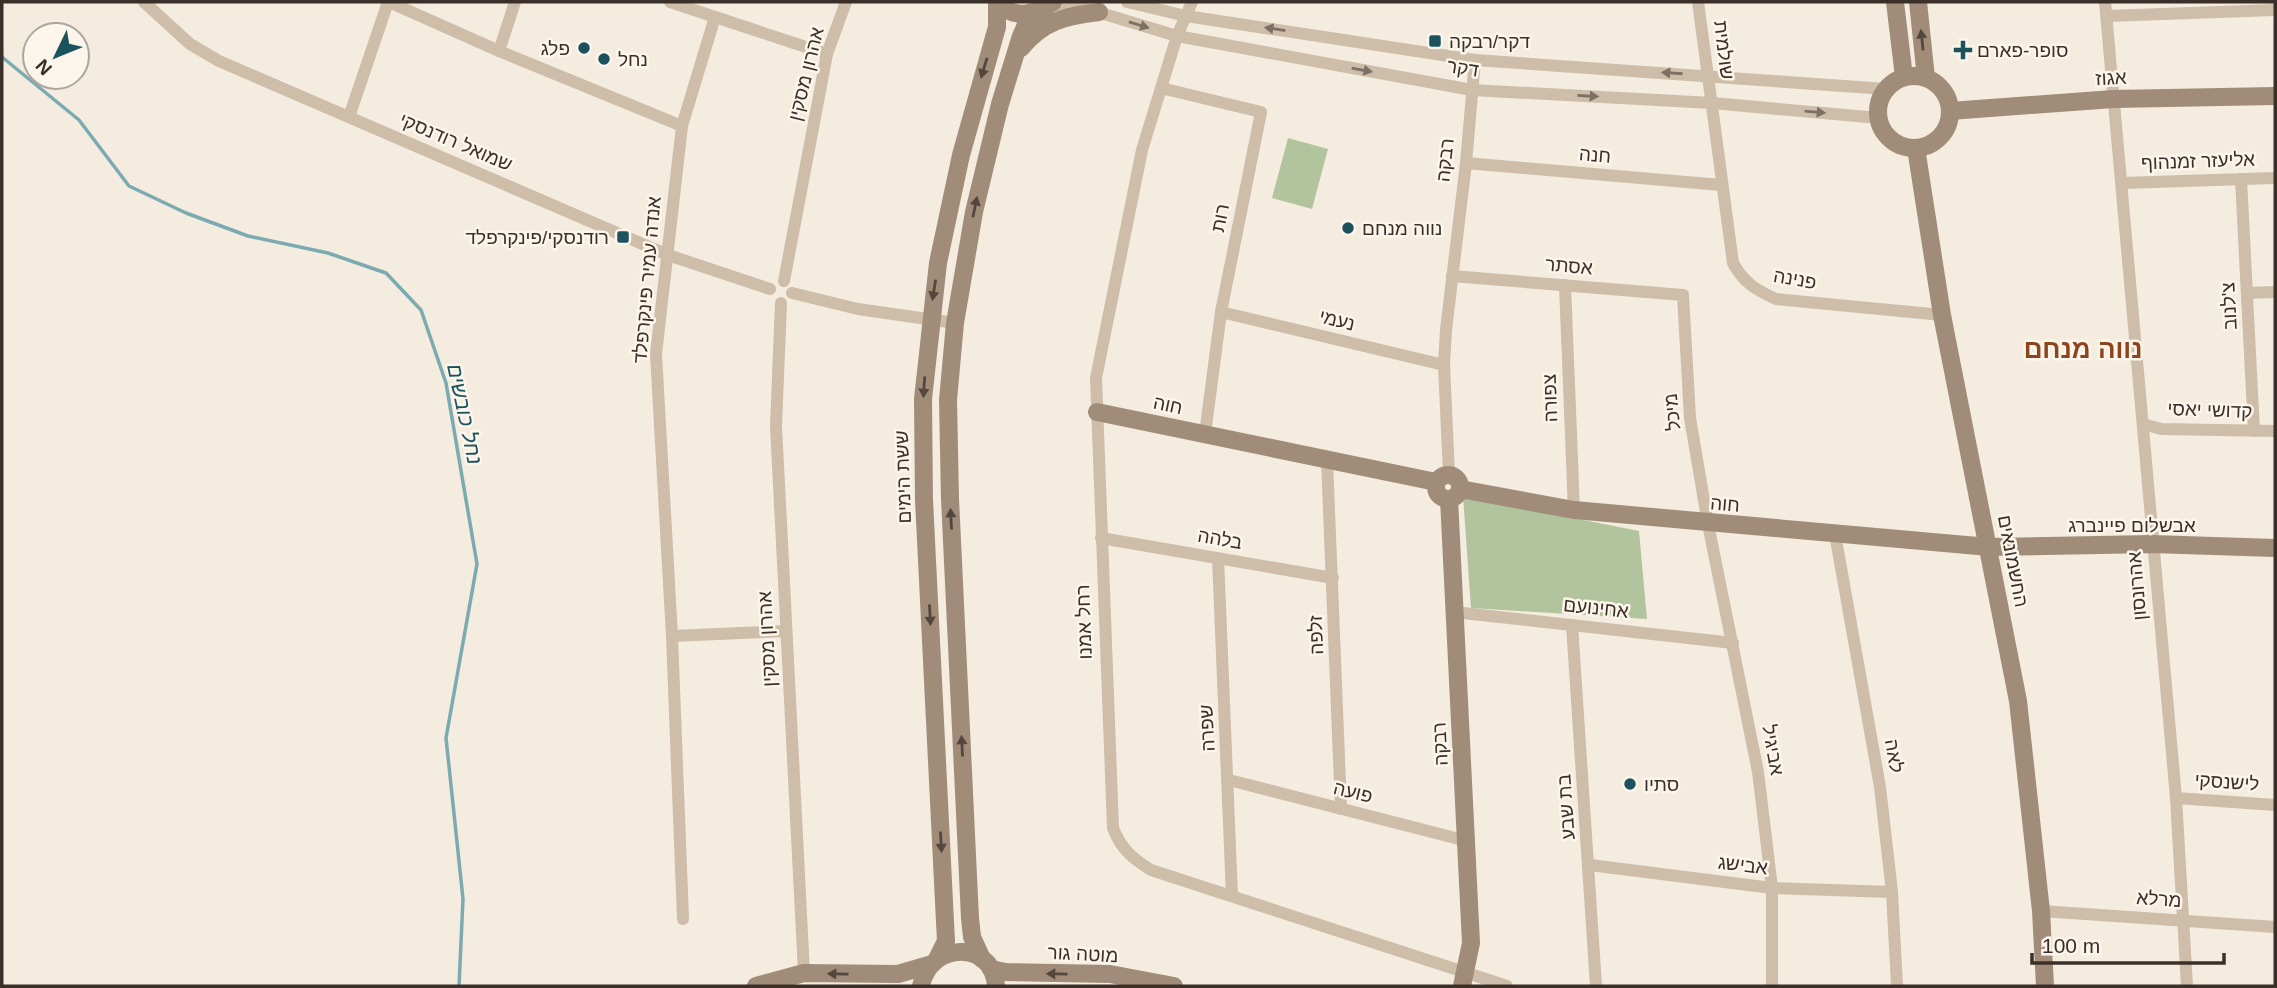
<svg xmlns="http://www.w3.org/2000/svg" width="2277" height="988" font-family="Helvetica,Heebo,sans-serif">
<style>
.green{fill:#b2c49d}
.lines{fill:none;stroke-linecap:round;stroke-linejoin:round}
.stream{stroke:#7baab3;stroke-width:3.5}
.street{stroke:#cdbda9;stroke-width:12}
.secondary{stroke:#a18c7a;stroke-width:18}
.oneway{fill:#7c6f63}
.oneway2{fill:#54473d}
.poi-dot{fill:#1c525e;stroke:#fbf5eb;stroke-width:2.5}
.labels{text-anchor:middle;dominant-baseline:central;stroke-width:5;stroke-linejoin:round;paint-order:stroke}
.poi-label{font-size:19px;fill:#3a3029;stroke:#fbf5eb;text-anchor:start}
.street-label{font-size:19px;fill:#3a3029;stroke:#fbf5eb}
.water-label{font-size:21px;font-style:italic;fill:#1c525e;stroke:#fbf5eb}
.district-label{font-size:26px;font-weight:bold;fill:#8d451e;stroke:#fbf5eb}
</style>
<rect width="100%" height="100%" fill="#f4ecde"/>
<g class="green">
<polygon points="1288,138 1328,149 1312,209 1272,198"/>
<polygon points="1463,496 1639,531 1647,619 1471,608"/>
</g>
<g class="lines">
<polyline class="stream" points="2,57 79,120 129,186 186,213 248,236 328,253 386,273 421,310 446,383 477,564 446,738 463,899 459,986"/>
<g class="street">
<polyline points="144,2 190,44 219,61 668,255 770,289"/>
<polyline points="389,2 499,51 682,126"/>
<polyline points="670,2 827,54"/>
<polyline points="1127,2 1186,16 1475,60 1886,89"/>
<path d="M1192 2 1177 36 1142 150 1096 378 1113 828C1121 849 1132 858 1151 870L1507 986"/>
<path d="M1698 2 1733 263C1744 283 1756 290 1776 299L1942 315"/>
<polyline points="2105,2 2176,798 2187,986"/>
<polyline points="1050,5 1074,5 1177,36 1472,90 1712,103 1879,118"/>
<polyline points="2107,16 2275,10"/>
<polyline points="499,51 515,2"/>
<polyline points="1161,88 1261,112 1221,312 1205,434"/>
<polyline points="349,117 388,2"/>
<polyline points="1466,163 1721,185"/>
<polyline points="2241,179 2254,431"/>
<polyline points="2123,183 2275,178"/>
<polyline points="1452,276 1683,295 1690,418 1708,524 1758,772 1772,888 1772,986"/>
<polyline points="784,281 827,54 846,2"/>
<polyline points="1565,285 1574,510"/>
<polyline points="792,293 858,309 955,323"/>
<polyline points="2247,293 2275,292"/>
<polyline points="781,303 776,426 804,973"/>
<polyline points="1221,312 1444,365"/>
<polyline points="2143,424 2161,429 2275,431"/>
<polyline points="1327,460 1341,809"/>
<polyline points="1449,474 1444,365 1446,330 1466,163 1475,60"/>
<polyline points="1835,534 1880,787 1892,892 1897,986"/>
<polyline points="1101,538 1333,578"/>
<polyline points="1218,558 1232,896"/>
<polyline points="1454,612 1733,643"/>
<polyline points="1572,625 1596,986"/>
<polyline points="672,636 786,631"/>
<polyline points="1229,780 1467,841"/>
<polyline points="2176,798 2275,805"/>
<polyline points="1590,865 1772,888 1892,892"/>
<polyline points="2041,911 2275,927"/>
<polyline points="683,919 672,636 656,354 682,126 715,17"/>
</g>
<g class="secondary">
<path d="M998 2C1013 21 1037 14 1053 2"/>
<polyline points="1895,2 1904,77"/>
<polyline points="1918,2 1926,78"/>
<path d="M1021 48C1043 21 1065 16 1099 12"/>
<circle cx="1914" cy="112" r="36"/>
<polyline points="1950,111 2113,99 2275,96"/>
<polyline points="1916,148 1942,315 2018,701 2041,911 2045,986"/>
<polyline points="1097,412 1436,482"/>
<circle cx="1448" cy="487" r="12"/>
<polyline points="1460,489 1574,510 1989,547 2152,544 2275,548"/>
<polyline points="1449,499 1471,943 1462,986"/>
<polyline points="938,957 946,941 945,922 924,500 923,399 938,263 961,155 997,27 997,2"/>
<polyline points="982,959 972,937 970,918 950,499 948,400 955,323 974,212 1000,104 1021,36 1028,20 1038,11"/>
<polyline points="991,969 1006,972 1110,974 1174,986"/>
<polyline points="756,986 804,973 898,974 929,965"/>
<path d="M921 986C930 941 993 940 996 986"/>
</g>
</g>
<defs><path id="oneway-solid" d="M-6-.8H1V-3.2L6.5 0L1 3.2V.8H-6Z" transform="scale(1.75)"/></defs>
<g class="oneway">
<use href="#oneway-solid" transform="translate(1139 25) rotate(17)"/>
<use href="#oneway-solid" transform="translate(1275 29) rotate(-171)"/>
<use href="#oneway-solid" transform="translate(1362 70) rotate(10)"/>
<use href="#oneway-solid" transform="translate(1672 73) rotate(-176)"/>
<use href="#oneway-solid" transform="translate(1588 96) rotate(3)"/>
<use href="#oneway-solid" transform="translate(1815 112) rotate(5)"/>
</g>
<g class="oneway2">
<use href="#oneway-solid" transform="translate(1922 40) rotate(-96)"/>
<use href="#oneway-solid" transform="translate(984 68) rotate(107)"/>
<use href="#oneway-solid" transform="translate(975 207) rotate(-78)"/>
<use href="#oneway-solid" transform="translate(934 290) rotate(99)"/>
<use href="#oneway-solid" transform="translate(924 387) rotate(94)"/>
<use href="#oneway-solid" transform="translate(951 519) rotate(-93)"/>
<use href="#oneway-solid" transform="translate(930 615) rotate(87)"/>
<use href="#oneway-solid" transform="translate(962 746) rotate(-93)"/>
<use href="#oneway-solid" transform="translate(941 842) rotate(87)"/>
<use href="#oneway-solid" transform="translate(838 974) rotate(-179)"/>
<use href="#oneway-solid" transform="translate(1057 974) rotate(-179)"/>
</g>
<g class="poi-dot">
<rect x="1428" y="34" width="14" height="14" rx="3.5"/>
<circle cx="584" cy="48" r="7"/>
<path d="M1959.5 39.5h7v7h7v7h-7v7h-7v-7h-7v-7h7z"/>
<circle cx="604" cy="59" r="7"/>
<circle cx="1348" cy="228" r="7"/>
<rect x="616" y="230" width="14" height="14" rx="3.5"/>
<circle cx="1630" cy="784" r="7"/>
</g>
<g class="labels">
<g class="poi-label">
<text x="1449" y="41">דקר/רבקה</text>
<text x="570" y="48" text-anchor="end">פלג</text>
<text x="1977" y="50">סופר-פארם</text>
<text x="618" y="59">נחל</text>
<text x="1362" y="228">נווה מנחם</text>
<text x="609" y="237" text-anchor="end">רודנסקי/פינקרפלד</text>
<text x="1644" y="784">סתיו</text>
</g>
<g class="street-label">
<text transform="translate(1724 50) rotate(83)">שולמית</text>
<text transform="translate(1463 68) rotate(9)">דקר</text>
<text transform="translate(806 74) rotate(-76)">אהרון מסקין</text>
<text transform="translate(2111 78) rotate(-3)">אגוז</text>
<text transform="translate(456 142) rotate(23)">שמואל רודנסקי</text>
<text transform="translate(1595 155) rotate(5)">חנה</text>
<text transform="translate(1445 160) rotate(-84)">רבקה</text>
<text transform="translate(2198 161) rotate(-2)">אליעזר זמנהוף</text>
<text transform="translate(1220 218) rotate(-79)">רות</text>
<text transform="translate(1569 266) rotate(5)">אסתר</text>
<text transform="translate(1795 279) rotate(10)">פנינה</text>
<text transform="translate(647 280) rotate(-85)">אנדה עמיר פינקרפלד</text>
<text transform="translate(2229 306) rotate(-93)">צ'לנוב</text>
<text transform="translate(1337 320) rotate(14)">נעמי</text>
<text transform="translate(1550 398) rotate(-92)">צפורה</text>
<text transform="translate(1168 405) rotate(12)">חוה</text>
<text transform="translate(2210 410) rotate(2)">קדושי יאסי</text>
<text transform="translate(1672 412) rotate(-96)">מיכל</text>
<text transform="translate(903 477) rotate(-92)">ששת הימים</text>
<text transform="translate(1725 504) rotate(5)">חוה</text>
<text x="2132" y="525">אבשלום פיינברג</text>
<text transform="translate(1220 539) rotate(10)">בלהה</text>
<text transform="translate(2013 561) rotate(79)">החשמונאים</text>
<text transform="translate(2137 586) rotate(-95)">אהרונסון</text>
<text transform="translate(1596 608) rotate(6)">אחינועם</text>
<text transform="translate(1084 622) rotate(-92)">רחל אמנו</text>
<text transform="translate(1316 635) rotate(-92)">זלפה</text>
<text transform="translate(767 639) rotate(-93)">אהרון מסקין</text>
<text transform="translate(1207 728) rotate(-93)">שפרה</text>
<text transform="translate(1440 744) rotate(-93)">רבקה</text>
<text transform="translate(1773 750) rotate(80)">אביגיל</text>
<text transform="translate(1894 756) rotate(80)">לאה</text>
<text transform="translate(2227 782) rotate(4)">לישנסקי</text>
<text transform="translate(1353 792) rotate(14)">פועה</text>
<text transform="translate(1566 807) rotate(-94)">בת שבע</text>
<text transform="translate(1743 865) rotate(7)">אבישג</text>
<text transform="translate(2159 899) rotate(4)">מרלא</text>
<text transform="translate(1083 954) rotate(3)">מוטה גור</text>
</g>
<g class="water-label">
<text transform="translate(465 414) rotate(78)">נחל כובשים</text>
</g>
<g class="district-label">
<text x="2083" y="349">נווה מנחם</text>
</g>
</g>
<rect width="2277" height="988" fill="none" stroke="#3a3029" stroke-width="7"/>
<g transform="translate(56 56) rotate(227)"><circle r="33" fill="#fbf5eb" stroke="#aea69d" stroke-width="2"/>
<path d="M0-5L12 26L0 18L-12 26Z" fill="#1c525e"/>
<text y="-10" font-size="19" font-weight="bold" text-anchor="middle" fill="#3a3029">N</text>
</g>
<path d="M2032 953v10h192v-10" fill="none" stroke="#3a3029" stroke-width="3.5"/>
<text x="2042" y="953" font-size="21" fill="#3a3029" stroke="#fbf5eb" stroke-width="5" paint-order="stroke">100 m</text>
</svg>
